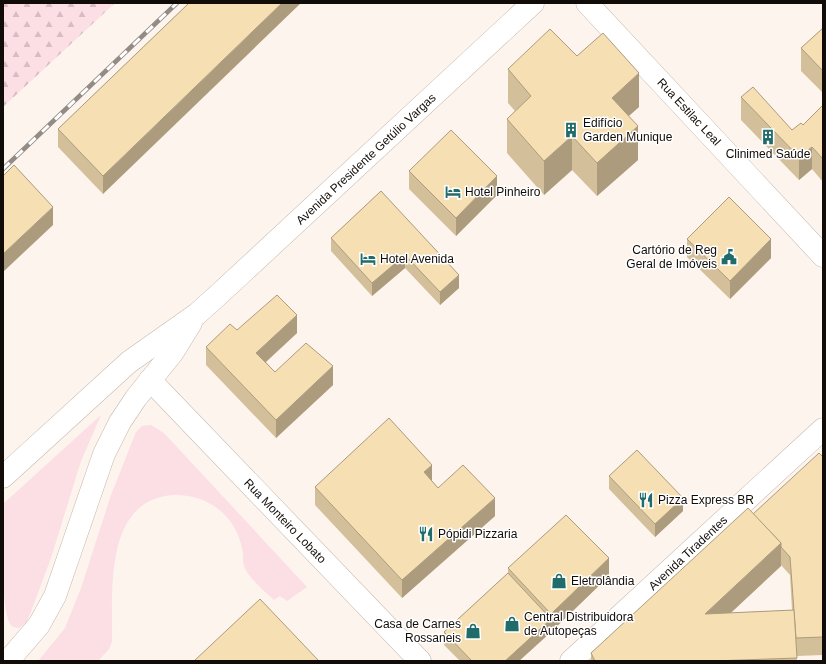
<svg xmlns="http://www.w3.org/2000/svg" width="826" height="664" font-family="Arial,sans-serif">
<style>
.green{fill:#fcdee5}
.forest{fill:url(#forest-firs)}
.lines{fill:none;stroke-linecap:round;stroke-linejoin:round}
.minor-casing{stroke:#c7b8ad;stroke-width:23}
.major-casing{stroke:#c7b8ad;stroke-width:23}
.minor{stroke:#fff;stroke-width:22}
.major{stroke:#fff;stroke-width:22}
.rail-casing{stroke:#938c86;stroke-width:4.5}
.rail{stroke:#fff;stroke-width:3;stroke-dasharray:9;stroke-linecap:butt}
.wall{fill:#d3c09a;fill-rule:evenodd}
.shaded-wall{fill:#ac9c7d}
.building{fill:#f5dfb3;stroke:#ac9c7d}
.labels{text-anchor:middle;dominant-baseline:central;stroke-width:3;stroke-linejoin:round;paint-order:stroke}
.street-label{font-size:12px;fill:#110c08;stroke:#fff}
.poi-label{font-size:12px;fill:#110c08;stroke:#fff;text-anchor:start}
</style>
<defs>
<pattern id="forest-firs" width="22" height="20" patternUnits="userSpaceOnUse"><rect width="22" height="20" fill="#fcdee5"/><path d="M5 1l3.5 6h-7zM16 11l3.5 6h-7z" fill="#d7bdc3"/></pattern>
</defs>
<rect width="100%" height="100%" fill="#fdf4ed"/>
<g class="green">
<path d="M101 415 81 461 51 558 27 622 19 628C14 627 11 627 9 622 0 597 3 534 3 504Z"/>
<path d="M151 425 164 433 307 587 287 601 280 596 274 600C266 593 247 576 244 566 243 563 243 558 243 554 241 539 235 525 224 514 210 500 191 494 172 495 103 501 113 593 112 642L109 649 98 661H38L65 628 81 588 111 495 136 432 142 426Z"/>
</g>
<polygon class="forest" points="3,3 115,3 3,107"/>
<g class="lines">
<defs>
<g id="minor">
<polyline points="587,3 823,256"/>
<polyline points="150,380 420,661"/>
<polyline points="571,661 823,429"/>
</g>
<g id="major">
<polyline points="3,477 129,362 197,314 216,297 533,3"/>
<polyline points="8,661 39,625 55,596 104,454 120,422 136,398 173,352 191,323"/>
</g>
</defs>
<use href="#minor" class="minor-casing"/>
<use href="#major" class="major-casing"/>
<use href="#minor" class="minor"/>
<use href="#major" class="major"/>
<defs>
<polyline id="rail" points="3,169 177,3"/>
</defs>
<use href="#rail" class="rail-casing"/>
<use href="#rail" class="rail"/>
</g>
<g class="wall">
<polygon points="189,3 103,194 58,147 58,129"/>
<polygon points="823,28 823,93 801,71 801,48"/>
<polygon points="577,56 639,107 628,116 638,160 597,196 572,170 544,195 507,153 507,119 515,111 508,103 508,69"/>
<polygon points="741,97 792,130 803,125 823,105 823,182 812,169 799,180 741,120"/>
<polygon points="409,171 497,195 456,236 409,189"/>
<polygon points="381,191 459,288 440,305 405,268 372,296 331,251 331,238"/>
<polygon points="687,239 771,258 730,299 687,257"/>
<polygon points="237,330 297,333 266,362 275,372 333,385 276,438 206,365 206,347"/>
<path d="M823 457V655L797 656V661H591V653L753 514ZM781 565 790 575 792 610 730 613 781 566Z"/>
<polygon points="609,476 683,511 655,537 609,489"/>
<polygon points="432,481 438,488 495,516 402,598 315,505 315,487"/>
<polygon points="508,568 609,576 551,632 519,661 460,661 444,645 444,632 508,573"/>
</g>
<g class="shaded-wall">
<polygon points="282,3 301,3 103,194 103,176"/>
<polygon points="639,73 639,107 612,131 612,98"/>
<polygon points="638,126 638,160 597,196 597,163"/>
<polygon points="572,136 572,170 544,195 544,161"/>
<polygon points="812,147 812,169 799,180 799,157"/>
<polygon points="497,176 497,195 456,236 456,218"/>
<polygon points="53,207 53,225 3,272 3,254"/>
<polygon points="771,239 771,258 730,299 730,281"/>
<polygon points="405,255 405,268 372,296 372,283"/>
<polygon points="459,275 459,288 440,305 440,292"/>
<polygon points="297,315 297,333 256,371 256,353"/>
<polygon points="333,366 333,385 276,438 276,420"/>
<polygon points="432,465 432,483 424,472"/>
<polygon points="495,498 495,516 402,598 402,580"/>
<polygon points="683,498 683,511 655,537 655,524"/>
<polygon points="781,543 781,566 705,637 705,614"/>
<polygon points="609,558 609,576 551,632 519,661 505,661 551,619 551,614"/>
</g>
<g class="building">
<polygon points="189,3 282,3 103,176 58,129"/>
<polygon points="823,28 823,71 801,48"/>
<polygon points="550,29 577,56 603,33 639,73 612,98 638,126 597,163 572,136 544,161 507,119 531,96 508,69"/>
<polygon points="753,87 792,130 801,123 803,125 823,105 823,159 812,147 799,157 741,97"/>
<polygon points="451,130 497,176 456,218 409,171"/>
<polygon points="14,165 53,207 3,254 3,176"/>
<polygon points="381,191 459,275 440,292 405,255 372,283 331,238"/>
<polygon points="729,197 771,239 730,281 687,239"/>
<polygon points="277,295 297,315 256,353 275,372 306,343 333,366 276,420 206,347 230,324 237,330"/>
<polygon points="389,418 432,465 424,472 438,488 463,465 495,498 402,580 315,487"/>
<polygon points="637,450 683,498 655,524 609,476"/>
<polygon points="819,453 823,457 823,637 796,638 790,557 781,547 781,543 753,514"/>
<polygon points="748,508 781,543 705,614 794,610 797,658 712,661 595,661 591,653"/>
<polygon points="566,515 609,558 551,614 508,568"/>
<polygon points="508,573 551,619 505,661 472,661 444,632"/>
<polygon points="260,599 319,661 194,661"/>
</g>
<defs>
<symbol id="building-bare" viewBox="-9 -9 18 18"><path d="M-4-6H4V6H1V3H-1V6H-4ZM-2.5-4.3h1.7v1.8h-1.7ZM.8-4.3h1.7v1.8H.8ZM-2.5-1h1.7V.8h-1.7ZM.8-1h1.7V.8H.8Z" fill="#206c6b" stroke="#fff" stroke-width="2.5" paint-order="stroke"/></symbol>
<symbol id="hotel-bare" viewBox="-9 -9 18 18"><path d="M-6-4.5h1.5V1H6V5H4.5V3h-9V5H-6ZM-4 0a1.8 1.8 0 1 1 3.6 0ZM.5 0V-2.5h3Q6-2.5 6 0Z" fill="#206c6b" stroke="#fff" stroke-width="2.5" paint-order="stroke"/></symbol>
<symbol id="civic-bare" viewBox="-9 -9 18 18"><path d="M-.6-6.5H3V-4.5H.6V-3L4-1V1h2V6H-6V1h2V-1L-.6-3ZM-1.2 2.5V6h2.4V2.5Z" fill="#206c6b" stroke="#fff" stroke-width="2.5" paint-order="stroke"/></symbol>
<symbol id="restaurant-bare" viewBox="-9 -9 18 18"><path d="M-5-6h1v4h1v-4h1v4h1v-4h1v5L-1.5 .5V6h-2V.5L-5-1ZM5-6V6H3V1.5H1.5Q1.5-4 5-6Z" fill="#206c6b" stroke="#fff" stroke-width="2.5" paint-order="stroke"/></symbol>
<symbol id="shop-bare" viewBox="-9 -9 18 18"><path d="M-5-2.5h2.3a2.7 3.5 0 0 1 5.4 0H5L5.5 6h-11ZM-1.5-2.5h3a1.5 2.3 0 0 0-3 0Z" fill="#206c6b" stroke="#fff" stroke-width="2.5" paint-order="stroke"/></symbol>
</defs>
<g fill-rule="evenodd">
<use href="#building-bare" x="560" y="119" width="22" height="22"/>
<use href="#building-bare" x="757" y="126" width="22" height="22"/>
<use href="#hotel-bare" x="442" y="181" width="22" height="22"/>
<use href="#civic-bare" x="718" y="246" width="22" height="22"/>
<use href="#hotel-bare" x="357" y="248" width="22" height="22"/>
<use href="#restaurant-bare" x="635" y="489" width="22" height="22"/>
<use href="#restaurant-bare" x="415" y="523" width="22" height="22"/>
<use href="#shop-bare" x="548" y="570" width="22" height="22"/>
<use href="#shop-bare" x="501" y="613" width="22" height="22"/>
<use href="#shop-bare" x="462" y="620" width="22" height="22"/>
</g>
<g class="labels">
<g class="street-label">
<text transform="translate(689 112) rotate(47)">Rua Estilac Leal</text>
<text transform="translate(366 159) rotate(-43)">Avenida Presidente Getúlio Vargas</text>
<text transform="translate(285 521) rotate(46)">Rua Monteiro Lobato</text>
<text transform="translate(688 553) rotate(-43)">Avenida Tiradentes</text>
</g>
<g class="poi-label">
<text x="583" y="123">Edifício<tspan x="583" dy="14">Garden Munique</tspan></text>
<text x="768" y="154" text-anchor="middle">Clinimed Saúde</text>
<text x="465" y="192">Hotel Pinheiro</text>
<text x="717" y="250" text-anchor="end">Cartório de Reg<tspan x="717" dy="14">Geral de Imóveis</tspan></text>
<text x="380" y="259">Hotel Avenida</text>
<text x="658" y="500">Pizza Express BR</text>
<text x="438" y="534">Pópidi Pizzaria</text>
<text x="571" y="581">Eletrolândia</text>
<text x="524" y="617">Central Distribuidora<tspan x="524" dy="14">de Autopeças</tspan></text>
<text x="461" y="624" text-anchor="end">Casa de Carnes<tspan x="461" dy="14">Rossaneis</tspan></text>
</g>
</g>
<rect width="826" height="664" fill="none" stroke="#110c08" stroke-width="8"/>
</svg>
